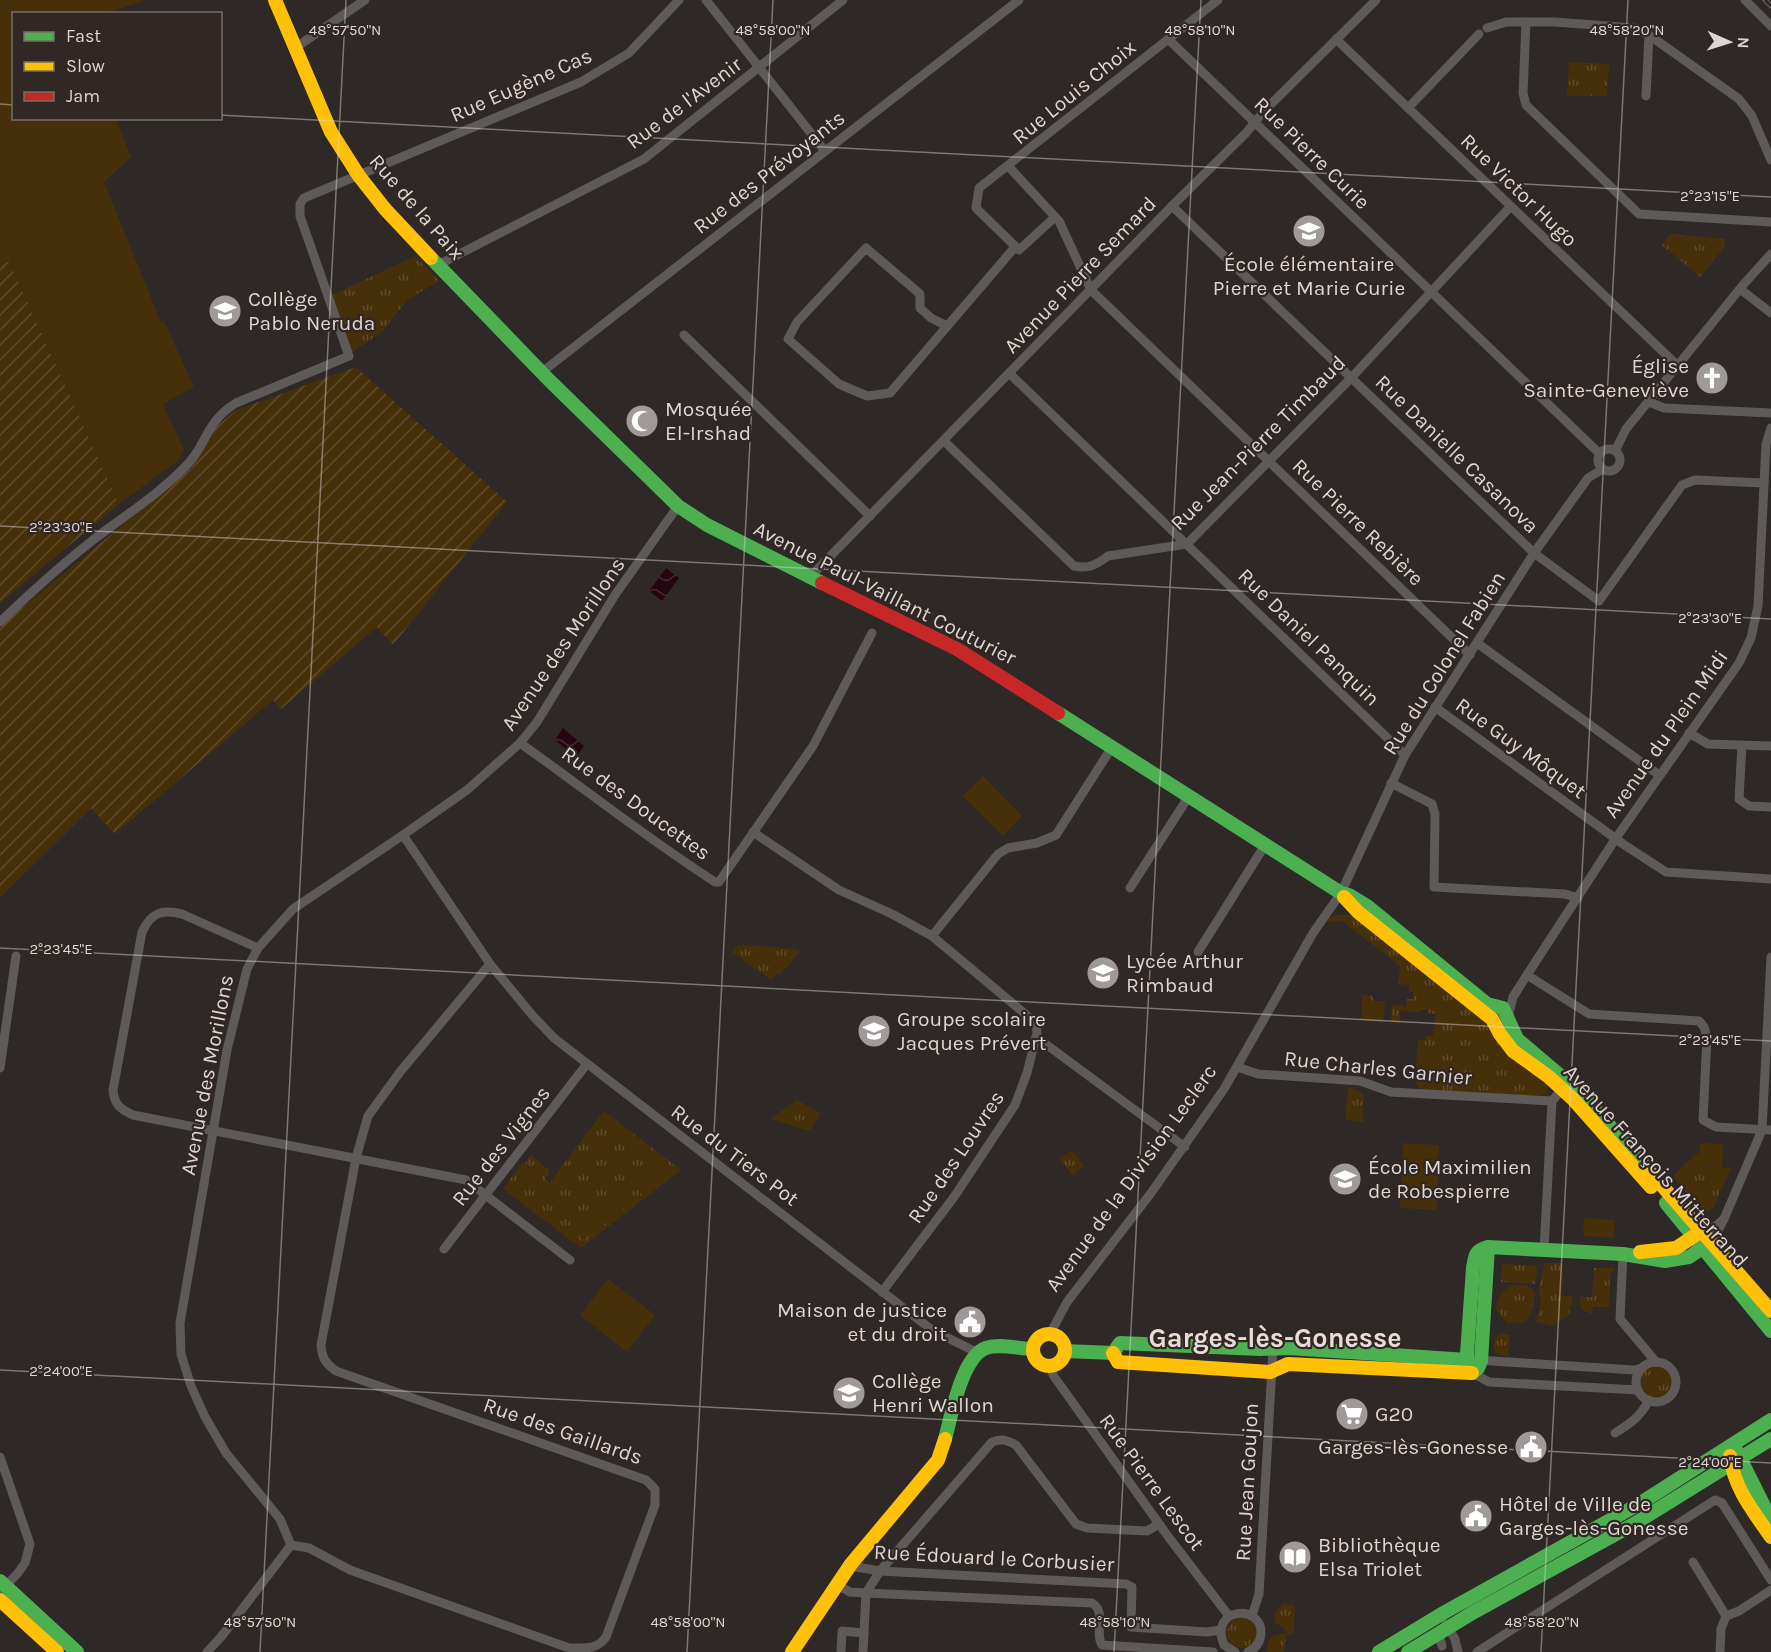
<svg xmlns="http://www.w3.org/2000/svg" width="1771" height="1652" font-family="Karla,sans-serif">
<style>
.grass{fill:url(#grass-tufts)}
.garden{fill:url(#garden-furrows)}
.pitch{fill:#46300a}
.water{fill:url(#water-waves)}
.lines{fill:none;stroke-linecap:round;stroke-linejoin:round}
.street{stroke:#5e5a59;stroke-width:9}
.fast{stroke:#4caf50;stroke-width:14}
.slow{stroke:#ffc107;stroke-width:14}
.jam{stroke:#c62828;stroke-width:14}
.rail-casing{stroke:#686463;stroke-width:5}
.rail{stroke:#312724;stroke-width:3;stroke-dasharray:9;stroke-linecap:butt}
.ticks{fill:none;stroke:#dcd6d4;stroke-width:1.5;stroke-opacity:0.45}
.labels{text-anchor:middle;dominant-baseline:central;stroke-width:4.5;stroke-linejoin:round;paint-order:stroke}
.street-label{font-size:21px;fill:#dcd6d4;stroke:#312724}
.poi-label{font-size:21px;fill:#dcd6d4;stroke:#312724;text-anchor:start}
.district-label{font-size:27px;font-weight:bold;fill:#e9dcd8;stroke:#312724}
.ticks-label{font-size:15px;text-anchor:middle;fill:#dcd6d4;stroke:#312724;stroke-width:4.5;stroke-linejoin:round;paint-order:stroke}
</style>
<defs>
<pattern id="grass-tufts" width="24" height="20" patternUnits="userSpaceOnUse" patternTransform="scale(1.5)"><rect width="24" height="20" fill="#46300a"/><path d="M3 7l-1-3M5 7V3M7 7l1-3M15 17l-1-3M17 17v-4M19 17l1-3" fill="none" stroke="#604d2d"/></pattern>
<pattern id="garden-furrows" width="10" height="10" patternUnits="userSpaceOnUse" patternTransform="scale(1.5)"><rect width="10" height="10" fill="#46300a"/><path d="M-1 1l2-2M0 10L10 0M9 11l2-2" fill="none" stroke="#604d2d"/></pattern>
<pattern id="water-waves" width="16" height="10" patternUnits="userSpaceOnUse" patternTransform="scale(1.5)"><rect width="16" height="10" fill="#250511"/><path d="M0 5q4-4 8 0t8 0" fill="none" stroke="#442933"/></pattern>
</defs>
<rect width="100%" height="100%" fill="#2e2827"/>
<g class="grass">
<polygon points="1569,62 1609,64 1607,96 1567,96"/>
<polygon points="1670,234 1725,239 1724,248 1700,277 1662,245"/>
<polygon points="415,256 439,281 407,300 383,331 352,352 332,295"/>
<path d="M1336 915H1351L1492 1024 1548 1081C1548 1088 1548 1092 1542 1096L1424 1090 1419 1088 1415 1082 1418 1040H1425V1036H1433V1030L1435 1029V1014L1428 1013V1010H1421L1420 1012 1401 1011 1399 1023H1391L1392 1004 1406 1007 1407 999H1413V992L1409 991V985L1398 984 1400 966 1341 920 1327 923V920Z"/>
<polygon points="743,945 798,949 800,952 781,974 776,974 771,980 732,952 737,946"/>
<polygon points="1362,995 1373,996 1373,1001 1385,1001 1383,1022 1359,1020 1362,1016"/>
<polygon points="1351,1087 1364,1095 1363,1122 1345,1120 1348,1089"/>
<polygon points="797,1100 821,1114 810,1131 770,1119"/>
<polygon points="604,1111 681,1170 581,1248 503,1189 522,1163 534,1171 525,1163 531,1155 550,1171 545,1179 550,1182"/>
<polygon points="1072,1150 1084,1166 1072,1175 1060,1159"/>
<polygon points="1700,1151 1700,1166 1731,1168 1713,1209 1702,1212 1673,1176"/>
<polygon points="1545,1263 1563,1263 1562,1296 1573,1296 1569,1315 1553,1326 1536,1322 1541,1303 1539,1289"/>
<polygon points="1502,1264 1537,1266 1536,1284 1501,1282"/>
<polygon points="1594,1268 1614,1268 1615,1271 1610,1273 1609,1307 1593,1307 1592,1314 1581,1309 1580,1297 1592,1297"/>
<polygon points="1523,1285 1530,1287 1535,1292 1533,1308 1526,1322 1507,1323 1495,1308 1501,1294 1509,1286"/>
<path d="M1501 1333 1510 1335 1509 1356 1498 1355C1491 1347 1492 1340 1501 1333Z"/>
<circle cx="1656" cy="1382" r="20"/>
<path d="M1283 1604 1295 1605 1294 1633 1286 1636 1284 1652H1267C1269 1632 1272 1637 1288 1632L1275 1622 1276 1611Z"/>
<circle cx="1242" cy="1633" r="15"/>
</g>
<g class="garden">
<polygon points="9,261 119,504 0,603 0,265"/>
<polygon points="356,367 507,502 393,645 377,627 281,709 273,700 115,834 91,808 0,898 0,626 192,468 215,428 236,410"/>
</g>
<g class="pitch">
<polygon points="0,0 147,0 107,13 14,14 14,118 116,119 131,157 104,182 161,322 164,321 194,387 163,404 184,450 179,460 119,504 9,261 0,265"/>
<polygon points="983,776 1022,816 1003,836 963,796"/>
<polygon points="1403,1143 1439,1145 1437,1210 1400,1208"/>
<polygon points="1700,1143 1723,1144 1722,1167 1700,1166"/>
<polygon points="656,1163 666,1176 642,1195 632,1182"/>
<polygon points="623,1189 633,1201 620,1212 602,1205"/>
<polygon points="597,1212 611,1219 583,1240 575,1228"/>
<polygon points="1584,1218 1615,1220 1614,1238 1583,1236"/>
<polygon points="608,1279 655,1315 627,1352 580,1315"/>
</g>
<g class="water">
<polygon points="666,568 679,578 662,601 649,591"/>
<polygon points="563,728 584,746 576,757 555,740"/>
</g>
<g class="lines">
<g class="street">
<polyline points="706,0 825,151"/>
<polyline points="1745,0 1771,26"/>
<polyline points="1526,22 1523,93 1526,105 1639,214 1771,222"/>
<polyline points="1487,28 1506,22 1555,22 1634,28 1649,35 1739,99 1752,116 1771,160"/>
<polyline points="1168,39 1600,454"/>
<polyline points="1336,39 1677,365"/>
<polyline points="295,48 365,0"/>
<polyline points="1646,96 1649,35"/>
<polyline points="1408,108 1479,34"/>
<polyline points="1009,167 1059,221 1091,290 1470,655"/>
<polyline points="1172,206 1534,553 1599,601 1682,485 1695,480 1764,483"/>
<polyline points="1055,217 1019,250 976,208 979,188 1218,0"/>
<polyline points="438,265 644,159 843,0"/>
<polyline points="1740,289 1771,313"/>
<polyline points="947,326 931,318 920,308 920,294 866,248 797,322 788,339 839,384 867,396 890,393 1015,247"/>
<polyline points="684,335 870,516"/>
<polyline points="542,372 1019,0"/>
<polyline points="1010,374 1405,755"/>
<polyline points="1649,402 1664,408 1771,413"/>
<path d="M944 441 1074 566C1089 569 1096 565 1108 556L1187 544 1352 377 1510 207"/>
<circle cx="1609" cy="460" r="11"/>
<polyline points="1615,451 1626,429 1743,285 1771,254"/>
<polyline points="810,577 1172,206 1246,133 1264,111 1376,0"/>
<path d="M0 622C30 593 60 566 93 540 124 516 158 495 186 466 208 444 204 423 236 403L349 356 300 216V204L304 198 581 82 629 53 679 0"/>
<polyline points="1477,643 1659,775"/>
<polyline points="1435,707 1623,844 1666,872 1771,879"/>
<polyline points="1689,733 1708,744 1771,746"/>
<path d="M520 743C585 789 648 839 715 882H719L813 746 872 633"/>
<polyline points="1742,745 1739,799 1749,806 1771,807"/>
<polyline points="1391,783 1432,804 1435,814 1434,887 1565,894 1578,898"/>
<polyline points="753,832 839,890 892,914 932,936 1036,1023 1037,1033 1027,1073 1015,1105 954,1197 882,1292"/>
<polyline points="403,835 490,964 533,1016 554,1038 932,1330 976,1352"/>
<polyline points="1130,888 1189,796"/>
<polyline points="932,936 998,854 1008,848 1037,843 1056,835 1112,747"/>
<path d="M258 948 182 914C161 909 151 913 142 932L113 1090C114 1104 120 1109 133 1115L466 1180 570 1260"/>
<polyline points="1198,952 1265,845"/>
<polyline points="1527,975 1589,1014 1699,1021 1704,1027 1707,1037 1703,1120 1716,1127 1771,1130"/>
<polyline points="1508,1017 1513,997 1527,975 1616,838 1739,663 1751,638 1758,606 1766,444 1771,428"/>
<polyline points="1036,1037 1185,1147"/>
<polyline points="1237,1067 1258,1074 1360,1081 1391,1092 1552,1101"/>
<polyline points="0,1068 16,956"/>
<polyline points="1724,1219 1762,1130 1771,957"/>
<polyline points="1701,1231 1716,1226 1724,1219 1711,1243"/>
<polyline points="444,1249 586,1065"/>
<polyline points="1544,1250 1552,1101 1565,1086"/>
<polyline points="1623,1254 1620,1319 1656,1362"/>
<polyline points="1050,1334 1067,1302 1151,1193 1224,1089 1313,933 1341,893 1405,755 1534,553 1588,478 1603,469"/>
<polyline points="1477,1360 1634,1370 1642,1368"/>
<circle cx="1656" cy="1382" r="20"/>
<polyline points="1051,1366 1053,1375 1167,1535 1229,1616"/>
<polyline points="1472,1373 1489,1382 1638,1390"/>
<path d="M1615 1433C1630 1424 1641 1416 1649 1400"/>
<polyline points="0,1457 30,1544 25,1563 18,1573 0,1592"/>
<path d="M291 1545 309 1548 350 1570 569 1648C585 1648 597 1650 606 1637L655 1505V1489L646 1480 336 1371C325 1363 322 1358 321 1345L356 1158 368 1116 400 1072 490 964"/>
<polyline points="291,1545 280,1519 226,1453 205,1417 191,1386 181,1354 180,1323 227,1050 247,969 258,948 293,909 403,835 467,790 520,743 537,722 615,595 678,506"/>
<polyline points="1693,1562 1726,1616"/>
<polyline points="851,1564 856,1567 880,1571 1126,1584 1132,1587 1131,1627 1207,1632 1221,1630"/>
<path d="M836 1584 850 1592 866 1593 1092 1603C1107 1612 1094 1632 1102 1645L1213 1652"/>
<polyline points="1252,1616 1259,1594 1273,1349"/>
<polyline points="1726,1616 1739,1611 1771,1590"/>
<polyline points="1446,1624 1455,1639 1458,1652"/>
<polyline points="1442,1646 1439,1635 1442,1629"/>
<polyline points="207,1652 221,1637 291,1545"/>
<polyline points="841,1652 842,1631 864,1633"/>
<path d="M863 1652 866 1593 880 1571 992 1442C1001 1438 1007 1440 1016 1445L1076 1524 1087 1528 1147 1531 1159 1524"/>
<path d="M1235 1652 1224 1645C1208 1607 1263 1603 1261 1634 1260 1643 1255 1649 1248 1652"/>
<polyline points="1477,1652 1715,1500 1722,1503 1771,1580"/>
<polyline points="1720,1652 1721,1629 1726,1616"/>
</g>
<g class="fast">
<polyline points="431,258 549,380 678,506 707,525 822,583"/>
<polyline points="1058,713 1341,893 1349,895 1367,906 1487,1004 1503,1008 1517,1039 1582,1094 1651,1173"/>
<polyline points="1666,1203 1771,1331"/>
<polyline points="1065,1351 1113,1353"/>
<polyline points="1113,1353 1120,1343 1260,1349 1289,1348 1467,1360"/>
<path d="M1472 1373 1467 1364V1354L1473 1268C1475 1256 1475 1250 1488 1247L1623 1254 1665 1261 1689 1257 1710 1243"/>
<polyline points="1472,1373 1478,1368 1481,1361 1488,1247"/>
<path d="M945 1439C951 1417 962 1356 986 1348 1000 1343 1019 1349 1033 1349"/>
<polyline points="1736,1450 1771,1520"/>
<polyline points="0,1581 77,1652"/>
<polyline points="1379,1652 1445,1612 1639,1504 1771,1420"/>
<polyline points="1408,1652 1474,1612 1634,1524 1771,1439"/>
</g>
<g class="slow">
<polyline points="275,0 331,132 359,176 385,209 431,258"/>
<polyline points="1344,897 1358,912 1492,1019 1500,1034 1513,1051 1549,1077 1573,1099 1651,1187"/>
<polyline points="1651,1173 1771,1311"/>
<polyline points="1640,1252 1676,1248 1700,1232"/>
<circle cx="1049" cy="1350" r="16"/>
<polyline points="1113,1353 1118,1362 1270,1372 1288,1364 1472,1373"/>
<path d="M1730 1456C1734 1488 1753 1511 1771 1537"/>
<polyline points="0,1600 57,1652"/>
<polyline points="792,1652 851,1564 938,1460 945,1439"/>
</g>
<polyline class="jam" points="822,583 957,649 1058,713"/>
<defs>
<polyline id="rail" points="1765,0 1771,6"/>
</defs>
<use href="#rail" class="rail-casing"/>
<use href="#rail" class="rail"/>
</g>
<path class="ticks" d="M0 104 14 105M220 115 1771 197M0 526 1771 619M0 948 1771 1041M0 1370 1771 1463M260 1652 346 0M687 1652 773 0M1114 1652 1201 0M1541 1652 1628 0"/>
<defs>
<symbol id="school-disc" viewBox="-11 -11 22 22"><circle r="9.5" fill="#9f9997" stroke="#312724"/><path d="M0-5L7-2L0 1L-7-2ZM-4 1L0 2.5L4 1V4Q0 6-4 4Z" fill="#fff"/></symbol>
<symbol id="church-disc" viewBox="-11 -11 22 22"><circle r="9.5" fill="#9f9997" stroke="#312724"/><path d="M-1.2-6h2.4v3.5h3.3v2.4h-3.3V6h-2.4V-.1h-3.3v-2.4h3.3Z" fill="#fff"/></symbol>
<symbol id="mosque-disc" viewBox="-11 -11 22 22"><circle r="9.5" fill="#9f9997" stroke="#312724"/><path d="M3.5-4.9A6 6 0 1 0 3.5 4.9A5 5 0 1 1 3.5-4.9Z" fill="#fff"/></symbol>
<symbol id="civic-disc" viewBox="-11 -11 22 22"><circle r="9.5" fill="#9f9997" stroke="#312724"/><path d="M-.6-6.5H3V-4.5H.6V-3L4-1V1h2V6H-6V1h2V-1L-.6-3ZM-1.2 2.5V6h2.4V2.5Z" fill="#fff"/></symbol>
<symbol id="supermarket-disc" viewBox="-11 -11 22 22"><circle r="9.5" fill="#9f9997" stroke="#312724"/><path d="M-6-5.5h2.5l.6 2H6L4.5 2H-2.5L-4.4-4H-6ZM-1.5 3.2a1.3 1.3 0 1 0 .1 0ZM3 3.2a1.3 1.3 0 1 0 .1 0Z" fill="#fff"/></symbol>
<symbol id="library-disc" viewBox="-11 -11 22 22"><circle r="9.5" fill="#9f9997" stroke="#312724"/><path d="M-6-4Q-3-5.5-.7-3.5V5Q-3 3-6 4ZM6-4Q3-5.5 .7-3.5V5Q3 3 6 4Z" fill="#fff"/></symbol>
</defs>
<g fill-rule="evenodd">
<use href="#school-disc" x="1290" y="212" width="38" height="38"/>
<use href="#school-disc" x="206" y="292" width="38" height="38"/>
<use href="#church-disc" x="1693" y="359" width="38" height="38"/>
<use href="#mosque-disc" x="623" y="402" width="38" height="38"/>
<use href="#school-disc" x="1084" y="954" width="38" height="38"/>
<use href="#school-disc" x="855" y="1012" width="38" height="38"/>
<use href="#school-disc" x="1326" y="1160" width="38" height="38"/>
<use href="#civic-disc" x="951" y="1303" width="38" height="38"/>
<use href="#school-disc" x="830" y="1374" width="38" height="38"/>
<use href="#supermarket-disc" x="1333" y="1395" width="38" height="38"/>
<use href="#civic-disc" x="1512" y="1428" width="38" height="38"/>
<use href="#civic-disc" x="1457" y="1497" width="38" height="38"/>
<use href="#library-disc" x="1276" y="1538" width="38" height="38"/>
</g>
<g class="labels">
<g class="street-label">
<text transform="translate(521 85) rotate(-24)">Rue Eugène Cas</text>
<text transform="translate(1074 92) rotate(-39)">Rue Louis Choix</text>
<text transform="translate(684 103) rotate(-37)">Rue de l'Avenir</text>
<text transform="translate(1312 153) rotate(44)">Rue Pierre Curie</text>
<text transform="translate(769 172) rotate(-38)">Rue des Prévoyants</text>
<text transform="translate(1519 190) rotate(44)">Rue Victor Hugo</text>
<text transform="translate(417 207) rotate(49)">Rue de la Paix</text>
<text transform="translate(1080 275) rotate(-46)">Avenue Pierre Semard</text>
<text transform="translate(1258 443) rotate(-45)">Rue Jean-Pierre Timbaud</text>
<text transform="translate(1457 454) rotate(44)">Rue Danielle Casanova</text>
<text transform="translate(1358 522) rotate(44)">Rue Pierre Rebière</text>
<text transform="translate(885 593) rotate(27)">Avenue Paul-Vaillant Couturier</text>
<text transform="translate(1309 637) rotate(44)">Rue Daniel Panquin</text>
<text transform="translate(563 644) rotate(-56)">Avenue des Morillons</text>
<text transform="translate(1444 663) rotate(-58)">Rue du Colonel Fabien</text>
<text transform="translate(1666 734) rotate(-55)">Avenue du Plein Midi</text>
<text transform="translate(1521 748) rotate(36)">Rue Guy Môquet</text>
<text transform="translate(636 803) rotate(36)">Rue des Doucettes</text>
<text transform="translate(1378 1068) rotate(6)">Rue Charles Garnier</text>
<text transform="translate(207 1075) rotate(-79)">Avenue des Morillons</text>
<text transform="translate(501 1146) rotate(-52)">Rue des Vignes</text>
<text transform="translate(735 1155) rotate(37)">Rue du Tiers Pot</text>
<text transform="translate(956 1157) rotate(-56)">Rue des Louvres</text>
<text transform="translate(1656 1166) rotate(48)">Avenue François Mitterrand</text>
<text transform="translate(1131 1178) rotate(-54)">Avenue de la Division Leclerc</text>
<text transform="translate(563 1431) rotate(19)">Rue des Gaillards</text>
<text transform="translate(1152 1482) rotate(54)">Rue Pierre Lescot</text>
<text transform="translate(1247 1482) rotate(-87)">Rue Jean Goujon</text>
<text transform="translate(994 1558) rotate(3)">Rue Édouard le Corbusier</text>
</g>
<g class="poi-label">
<text x="1309" y="264" text-anchor="middle">École élémentaire<tspan x="1309" dy="24">Pierre et Marie Curie</tspan></text>
<text x="248" y="299">Collège<tspan x="248" dy="24">Pablo Neruda</tspan></text>
<text x="1689" y="366" text-anchor="end">Église<tspan x="1689" dy="24">Sainte-Geneviève</tspan></text>
<text x="665" y="409">Mosquée<tspan x="665" dy="24">El-Irshad</tspan></text>
<text x="1126" y="961">Lycée Arthur<tspan x="1126" dy="24">Rimbaud</tspan></text>
<text x="897" y="1019">Groupe scolaire<tspan x="897" dy="24">Jacques Prévert</tspan></text>
<text x="1368" y="1167">École Maximilien<tspan x="1368" dy="24">de Robespierre</tspan></text>
<text x="947" y="1310" text-anchor="end">Maison de justice<tspan x="947" dy="24">et du droit</tspan></text>
<text x="872" y="1381">Collège<tspan x="872" dy="24">Henri Wallon</tspan></text>
<text x="1375" y="1414">G20</text>
<text x="1508" y="1447" text-anchor="end">Garges-lès-Gonesse</text>
<text x="1499" y="1504">Hôtel de Ville de<tspan x="1499" dy="24">Garges-lès-Gonesse</tspan></text>
<text x="1318" y="1545">Bibliothèque<tspan x="1318" dy="24">Elsa Triolet</tspan></text>
</g>
<g class="district-label">
<text x="1275" y="1338">Garges-lès-Gonesse</text>
</g>
</g>
<g class="ticks-label">
<text x="345" y="35">48°57'50"N</text>
<text x="773" y="35">48°58'00"N</text>
<text x="1200" y="35">48°58'10"N</text>
<text x="1627" y="35">48°58'20"N</text>
<text x="1710" y="201">2°23'15"E</text>
<text x="61" y="532">2°23'30"E</text>
<text x="1710" y="623">2°23'30"E</text>
<text x="61" y="954">2°23'45"E</text>
<text x="1710" y="1045">2°23'45"E</text>
<text x="61" y="1376">2°24'00"E</text>
<text x="1710" y="1467">2°24'00"E</text>
<text x="260" y="1627">48°57'50"N</text>
<text x="688" y="1627">48°58'00"N</text>
<text x="1115" y="1627">48°58'10"N</text>
<text x="1542" y="1627">48°58'20"N</text>
</g>
<rect x="12" y="12" width="210" height="108" fill="#312724" stroke="#756d6a" stroke-width="1.5"/>
<rect x="24" y="32" width="30" height="9" fill="#4caf50" stroke="#756d6a" stroke-width="1.5"/>
<text x="66" y="42" font-size="18" fill="#dcd6d4">Fast</text>
<rect x="24" y="62" width="30" height="9" fill="#ffc107" stroke="#756d6a" stroke-width="1.5"/>
<text x="66" y="72" font-size="18" fill="#dcd6d4">Slow</text>
<rect x="24" y="92" width="30" height="9" fill="#c62828" stroke="#756d6a" stroke-width="1.5"/>
<text x="66" y="102" font-size="18" fill="#dcd6d4">Jam</text>
<g transform="translate(1729 42) rotate(93)" stroke="#312724" stroke-width="4.5" paint-order="stroke">
<path d="M0-4.5L10 22L0 15L-10 22Z" fill="#dcd6d4"/>
<text y="-9" font-size="16" font-weight="bold" text-anchor="middle" fill="#dcd6d4">N</text>
</g>
</svg>
